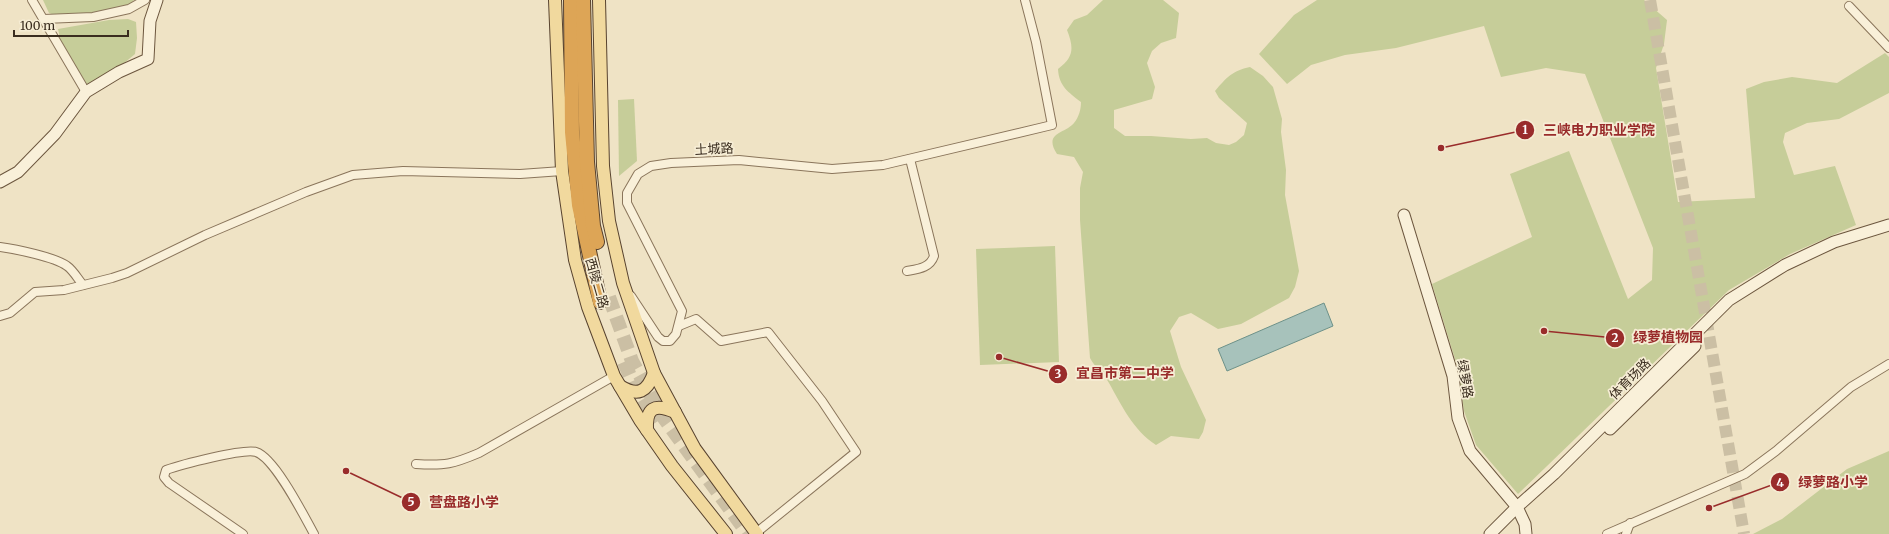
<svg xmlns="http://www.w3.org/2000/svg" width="1889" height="534" font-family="Merriweather,'Noto Sans SC',serif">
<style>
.green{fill:#c6cd99}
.water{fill:#a7c2bb;stroke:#6d9189}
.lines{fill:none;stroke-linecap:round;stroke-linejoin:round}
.primary-tunnel{stroke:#cbbfa4;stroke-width:12;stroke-dasharray:12 6;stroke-linecap:butt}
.highway-tunnel{stroke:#cbbfa4;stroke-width:14;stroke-dasharray:14 7;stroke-linecap:butt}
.street-casing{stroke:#8a755b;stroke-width:10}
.secondary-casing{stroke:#6c563e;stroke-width:13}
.primary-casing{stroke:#58432f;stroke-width:14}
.highway-casing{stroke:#58432f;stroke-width:16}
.street{stroke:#f9f0d9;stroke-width:8}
.secondary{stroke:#f9f0d9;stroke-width:11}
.primary{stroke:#f1d99e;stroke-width:12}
.highway{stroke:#dda556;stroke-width:14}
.labels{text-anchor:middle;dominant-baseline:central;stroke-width:3.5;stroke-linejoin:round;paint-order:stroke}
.street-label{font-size:13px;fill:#3a2d1f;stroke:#f6edd5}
.leader{fill:none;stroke:#992c2b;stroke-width:1.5}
.callout-dot{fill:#992c2b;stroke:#f6edd5;stroke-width:1.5}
.mark-label{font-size:12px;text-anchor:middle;font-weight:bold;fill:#fff}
.callout-label{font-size:14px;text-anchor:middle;font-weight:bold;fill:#992c2b;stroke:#f6edd5;stroke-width:3.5;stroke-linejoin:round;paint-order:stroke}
</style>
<rect width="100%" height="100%" fill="#efe3c5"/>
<g class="green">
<polygon points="43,0 134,0 128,7 97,13 57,16 49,13"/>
<path d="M1103 0H1163L1179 13 1176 38 1161 43 1152 51 1147 63 1155 87 1152 99 1114 110V128L1125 136H1151L1191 139 1207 138 1216 143 1229 145 1236 142 1244 135 1247 123 1219 98 1215 91C1227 77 1232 71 1250 67L1263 76 1273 87 1282 119 1281 132 1286 170 1285 195 1299 271 1295 287 1289 298 1241 324 1218 329 1191 313 1179 317 1170 331 1181 367 1206 420 1203 432 1199 439 1171 436 1156 445C1133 430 1122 406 1109 383 1104 374 1095 368 1090 358L1080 220V188L1083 172 1074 157 1057 154C1043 132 1065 134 1074 123 1079 117 1081 109 1081 102 1068 92 1059 86 1058 69 1074 57 1074 48 1067 30L1074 20 1087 15Z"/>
<polygon points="1317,0 1644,0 1667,20 1664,44 1656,68 1678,202 1755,198 1746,89 1764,82 1792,77 1837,83 1885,53 1889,57 1889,93 1839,119 1807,123 1785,133 1783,142 1794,175 1835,166 1856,225 1790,254 1729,290 1518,494 1476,445 1464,411 1458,369 1432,284 1532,237 1510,174 1569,151 1628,299 1652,280 1653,248 1585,74 1546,68 1501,77 1484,26 1396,48 1345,55 1311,65 1287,84 1259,54 1294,15"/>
<polygon points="128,19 136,22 137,38 135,54 117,69 87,85 61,42 58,29 109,20"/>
<polygon points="634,99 637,161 619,176 618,100"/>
<polygon points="1055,246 1059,362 980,365 976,249"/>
<polygon points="1889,451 1889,534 1753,534 1782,519 1847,469"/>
</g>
<polygon class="water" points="1324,303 1333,326 1227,371 1218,349"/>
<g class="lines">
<polyline class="primary-tunnel" points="1650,0 1744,534"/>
<g class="highway-tunnel">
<polyline points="609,297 632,361 661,414 748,534"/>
<polyline points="624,362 639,397 655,423"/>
</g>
<defs>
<g id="street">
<polyline points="32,0 86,92"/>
<polyline points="1849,6 1889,48"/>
<polyline points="44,19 93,17 129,9 145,0"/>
<path d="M0 247C15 249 55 257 67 266 73 270 78 279 83 285"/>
<path d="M907 271C918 269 930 268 934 256L910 159"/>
<polyline points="631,296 658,337 663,341 670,341 676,334 682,311 627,203 627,193 638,174 651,166 671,163 739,160 832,169 883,165 1052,125 1036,42 1025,0"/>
<polyline points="0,316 10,313 35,292 64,290 112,278 127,273 205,235 306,192 353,175 403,171 520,174 562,171"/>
<polyline points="679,326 696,319 721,341 768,332 822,401 856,452 756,533"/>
<path d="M416 464C445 466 453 464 479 453L614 376"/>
<path d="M243 534 169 483 164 477 166 470C180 465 244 448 256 452 275 458 304 516 314 534"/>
<polyline points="1607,534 1745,474 1776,451 1851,387 1889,364"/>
<polyline points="1626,534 1630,523"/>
</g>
<g id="secondary">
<polyline points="0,182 18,172 55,134 86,92 119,72 148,59 150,21 157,0"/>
<polyline points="1404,215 1453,376 1458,418 1470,451 1517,507 1525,524 1526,534"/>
<polyline points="1610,429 1695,346"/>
<polyline points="1490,534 1517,507 1554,474 1729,300 1785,265 1834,242 1889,225"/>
</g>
<g id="primary">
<polyline points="555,0 562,171 575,260 588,307 614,376 640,420 672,466 726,534"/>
<polyline points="599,0 603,166 609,221 623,283 654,373 675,412 695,449 757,534"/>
<path d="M620 386C638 397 647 392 654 373"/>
<path d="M647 430C646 408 654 403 675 412"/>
</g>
<g id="highway">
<polyline points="571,0 572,132 579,205 600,302"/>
<polyline points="583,0 587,162 593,226 597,242"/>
</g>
</defs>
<use href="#street" class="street-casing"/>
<use href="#secondary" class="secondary-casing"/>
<use href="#primary" class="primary-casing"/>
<use href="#highway" class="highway-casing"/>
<use href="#street" class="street"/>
<use href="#secondary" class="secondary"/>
<use href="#primary" class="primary"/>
<use href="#highway" class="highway"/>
</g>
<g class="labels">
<g class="street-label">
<text transform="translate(714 149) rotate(-3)">土城路</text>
<text transform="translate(597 283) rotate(74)">西陵二路</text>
<text transform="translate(1465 379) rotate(80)">绿萝路</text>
<text transform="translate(1630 379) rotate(-45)">体育场路</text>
</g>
</g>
<path class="leader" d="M1441 148L1525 130M1544 331L1615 338M999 357L1058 374M1709 508L1780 482M346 471L411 502"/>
<g class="callout-dot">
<circle cx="1441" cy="148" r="4"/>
<circle cx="1544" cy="331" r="4"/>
<circle cx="999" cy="357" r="4"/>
<circle cx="1709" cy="508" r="4"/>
<circle cx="346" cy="471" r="4"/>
<circle cx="1525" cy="130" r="10"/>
<circle cx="1615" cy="338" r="10"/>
<circle cx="1058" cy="374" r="10"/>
<circle cx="1780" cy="482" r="10"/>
<circle cx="411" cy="502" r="10"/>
</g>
<g class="mark-label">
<text x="1525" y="134">1</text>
<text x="1615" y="342">2</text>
<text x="1058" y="378">3</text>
<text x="1780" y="487">4</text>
<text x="411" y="506">5</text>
</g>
<g class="callout-label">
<text x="1599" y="135">三峡电力职业学院</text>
<text x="1668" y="342">绿萝植物园</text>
<text x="1125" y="378">宜昌市第二中学</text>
<text x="1833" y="487">绿萝路小学</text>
<text x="464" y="507">营盘路小学</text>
</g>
<path d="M14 30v6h114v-6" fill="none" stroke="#3a2d1f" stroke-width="2"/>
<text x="20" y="30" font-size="12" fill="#3a2d1f" stroke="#f6edd5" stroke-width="3" paint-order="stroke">100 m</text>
</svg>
